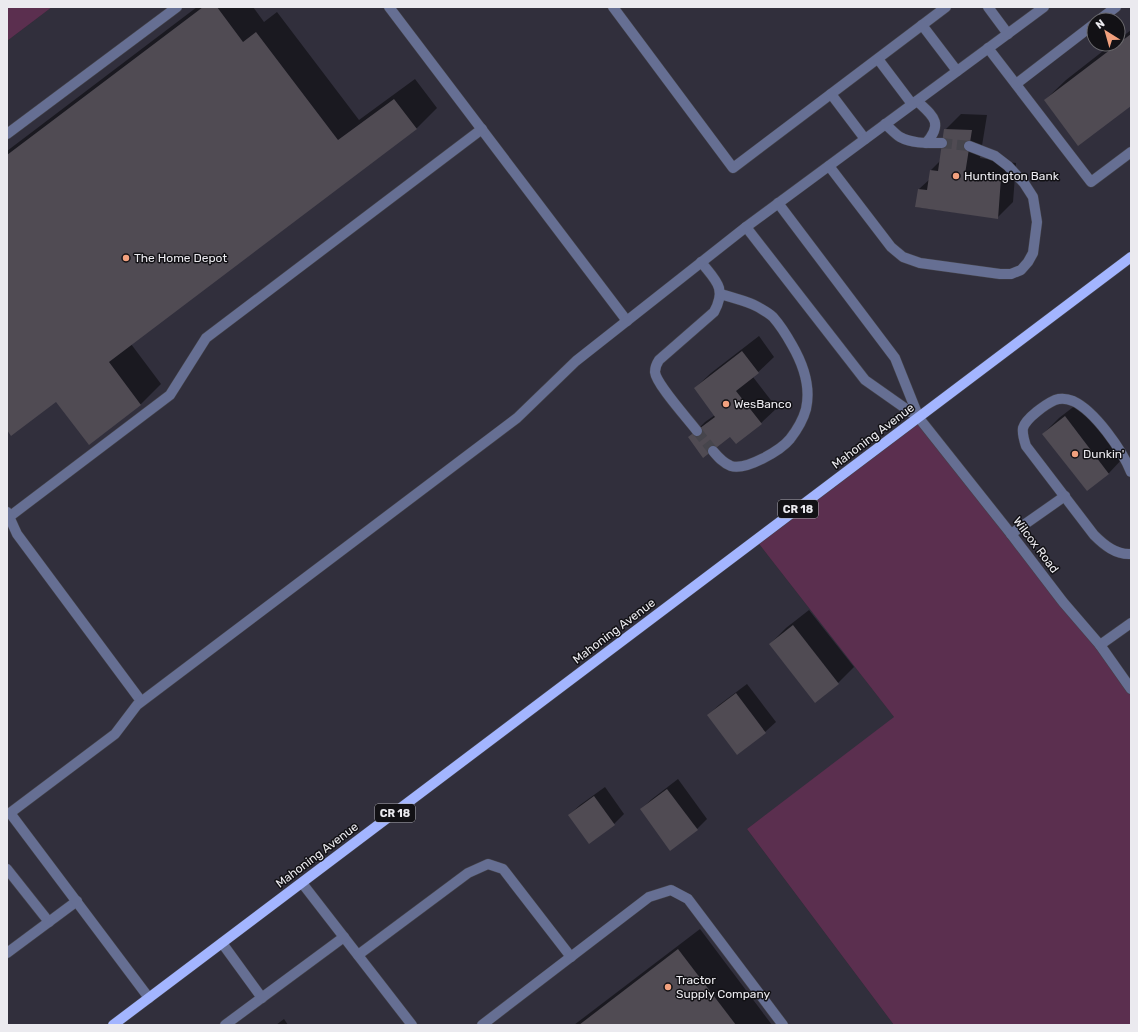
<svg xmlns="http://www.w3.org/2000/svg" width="1138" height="1032" font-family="Rubik,sans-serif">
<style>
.built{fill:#312f3c;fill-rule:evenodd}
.green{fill:#5b2f4f}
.shadow{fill:#0007}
.building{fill:#504b53}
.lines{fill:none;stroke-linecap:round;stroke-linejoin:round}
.minor-tunnel{stroke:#46454c;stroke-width:10;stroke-dasharray:10 5;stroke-linecap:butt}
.minor-casing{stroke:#44434a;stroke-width:11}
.major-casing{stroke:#44434a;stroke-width:11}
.minor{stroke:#666f93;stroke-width:10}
.major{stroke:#a3b5ff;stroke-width:10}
.poi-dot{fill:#f2a17e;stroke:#121115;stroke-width:1.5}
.labels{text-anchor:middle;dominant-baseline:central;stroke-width:3;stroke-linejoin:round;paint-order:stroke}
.shield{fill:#121115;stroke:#aaa9ae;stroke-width:1}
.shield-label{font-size:11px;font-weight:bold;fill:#ebeaef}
.poi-label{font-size:12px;fill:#ebeaef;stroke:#121115;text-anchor:start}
.street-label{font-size:12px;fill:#ebeaef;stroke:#121115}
</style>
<rect width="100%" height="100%" fill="#29282f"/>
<path class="built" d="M52 7H1131V690L756 540 895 718 747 829 894 1025H7V41ZM1094 20H1118V44H1094Z"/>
<g class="green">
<polygon points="7,7 52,7 7,41"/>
<polygon points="919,418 1131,690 1131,1025 894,1025 747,829 894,717 756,540"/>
</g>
<g class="shadow">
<polygon points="197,7 253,7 264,22 277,12 359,120 415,79 437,108 416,129 131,344 161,384 141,404 89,444 56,401 7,429 7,151"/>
<polygon points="1131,30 1131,105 1045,100 1066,80 1112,44 1118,44 1118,40"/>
<polygon points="961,114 987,115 980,158 1016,163 1013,202 997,218 916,207 919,189 930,179 931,170 941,160 945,130"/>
<polygon points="759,336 774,357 753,377 777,408 761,423 731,436 690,437 705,422 715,415 695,388 711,373"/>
<polygon points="1081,401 1124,457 1109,473 1087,490 1043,434 1059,418"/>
<polygon points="809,610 854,667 838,683 770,644 786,628"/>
<polygon points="747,684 776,722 765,732 708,715 719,705"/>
<polygon points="678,779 707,819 697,829 641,809 652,799"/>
<polygon points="605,787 624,814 614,824 569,815 580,805"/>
<polygon points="700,929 772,1025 574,1025"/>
<polygon points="284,1019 288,1025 276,1025"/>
</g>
<g class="building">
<polygon points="203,7 217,7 243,42 256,32 338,140 394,99 417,129 109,362 141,405 89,445 56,402 11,436 7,430 7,155"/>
<polygon points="1131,34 1131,106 1078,146 1044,100"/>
<polygon points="944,129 972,130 965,174 1001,178 998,219 915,207 918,189 927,190 930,170 938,171"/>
<polygon points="742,351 759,373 736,391 762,424 736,444 730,437 703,458 688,437 715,417 694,388"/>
<polygon points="1065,416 1109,474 1087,491 1042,434"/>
<polygon points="793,625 839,684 815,703 769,644"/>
<polygon points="736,693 766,733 737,755 707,715"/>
<polygon points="667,789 698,830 670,851 640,809"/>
<polygon points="594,796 615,825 589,844 568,815"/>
<polygon points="678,949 736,1025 579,1025"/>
</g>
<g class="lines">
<g class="minor-tunnel">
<polyline points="942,143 969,146"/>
<polyline points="697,431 713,451"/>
</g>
<defs>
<g id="minor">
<polyline points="389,7 627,321"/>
<polyline points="613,7 733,168 946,7"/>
<polyline points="988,7 1008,34"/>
<polyline points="1099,20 1116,7"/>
<polyline points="922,25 957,71"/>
<polyline points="988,48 1091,182 1131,152"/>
<polyline points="878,59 912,104"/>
<polyline points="1016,84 1094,24"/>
<polyline points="831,94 865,139"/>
<path d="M917 101C933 116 944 123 926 143"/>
<path d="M885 124C890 128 895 134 900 137 913 144 928 143 942 143"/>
<polyline points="7,134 177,7"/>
<polyline points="829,166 891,247 903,257 920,263 1000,274 1011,274 1021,270 1028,262 1033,253 1037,222 1033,197 1024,183 1008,166 995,156 969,146"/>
<polyline points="778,203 895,358 919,418"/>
<polyline points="746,227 865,380 919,418 1011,534 1063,602 1100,645 1131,689"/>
<path d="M697 431C688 419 656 384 655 372 655 367 657 363 659 360L714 312C727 288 716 281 701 262"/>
<path d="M713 451C718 457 723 463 731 466 746 471 781 450 790 439 797 430 803 420 806 409 811 387 803 364 792 345 787 336 780 325 773 317 769 313 763 310 758 307 748 301 732 298 721 294"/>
<path d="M1131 472C1122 450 1095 411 1073 401 1068 399 1061 398 1055 400 1046 404 1026 418 1023 428 1022 434 1024 440 1026 446L1094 535C1104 545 1116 555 1131 554"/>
<polyline points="7,512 17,534 141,701"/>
<polyline points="9,517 170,395 206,338 482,129"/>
<polyline points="1011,534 1065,496"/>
<polyline points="1100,645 1131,623"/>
<polyline points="7,869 49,922"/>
<polyline points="302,883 412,1025"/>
<polyline points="222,943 262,998"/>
<polyline points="7,953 77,901"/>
<polyline points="358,955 468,873 488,864 503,869 571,957"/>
<polyline points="149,998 10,813 115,734 137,705 517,418 576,361 746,227 1044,7"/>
<polyline points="225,1025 344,937"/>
<polyline points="482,1025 649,897 671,890 688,899 783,1025"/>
</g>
<polyline id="major" points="113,1025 1131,257"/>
</defs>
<use href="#minor" class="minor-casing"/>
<use href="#major" class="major-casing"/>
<use href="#minor" class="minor"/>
<use href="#major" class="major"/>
</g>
<g class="poi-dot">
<circle cx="956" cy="176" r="4"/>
<circle cx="126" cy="258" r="4"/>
<circle cx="726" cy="404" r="4"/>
<circle cx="1075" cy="454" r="4"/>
<circle cx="668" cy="987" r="4"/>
</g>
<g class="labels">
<g class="shield">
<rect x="778" y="500" width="40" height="18" rx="3"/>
<rect x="375" y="804" width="40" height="18" rx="3"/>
</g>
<g class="shield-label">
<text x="798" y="509">CR 18</text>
<text x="395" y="813">CR 18</text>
</g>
<g class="poi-label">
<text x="964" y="176">Huntington Bank</text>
<text x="134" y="258">The Home Depot</text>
<text x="734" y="404">WesBanco</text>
<text x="1083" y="454">Dunkin'</text>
<text x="676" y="980">Tractor<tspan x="676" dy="14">Supply Company</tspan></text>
</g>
<g class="street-label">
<text transform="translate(873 436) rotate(-37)">Mahoning Avenue</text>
<text transform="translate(1036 545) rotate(53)">Wilcox Road</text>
<text transform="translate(614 631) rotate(-37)">Mahoning Avenue</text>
<text transform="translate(317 855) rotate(-37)">Mahoning Avenue</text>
</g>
</g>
<rect width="1138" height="1032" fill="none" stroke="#ebeaef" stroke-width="16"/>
<g transform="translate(1106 32) rotate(323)"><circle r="19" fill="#121115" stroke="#69686c"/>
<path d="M0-3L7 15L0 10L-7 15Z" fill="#f2a17e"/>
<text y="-6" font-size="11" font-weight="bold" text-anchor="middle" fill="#ebeaef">N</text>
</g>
</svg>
